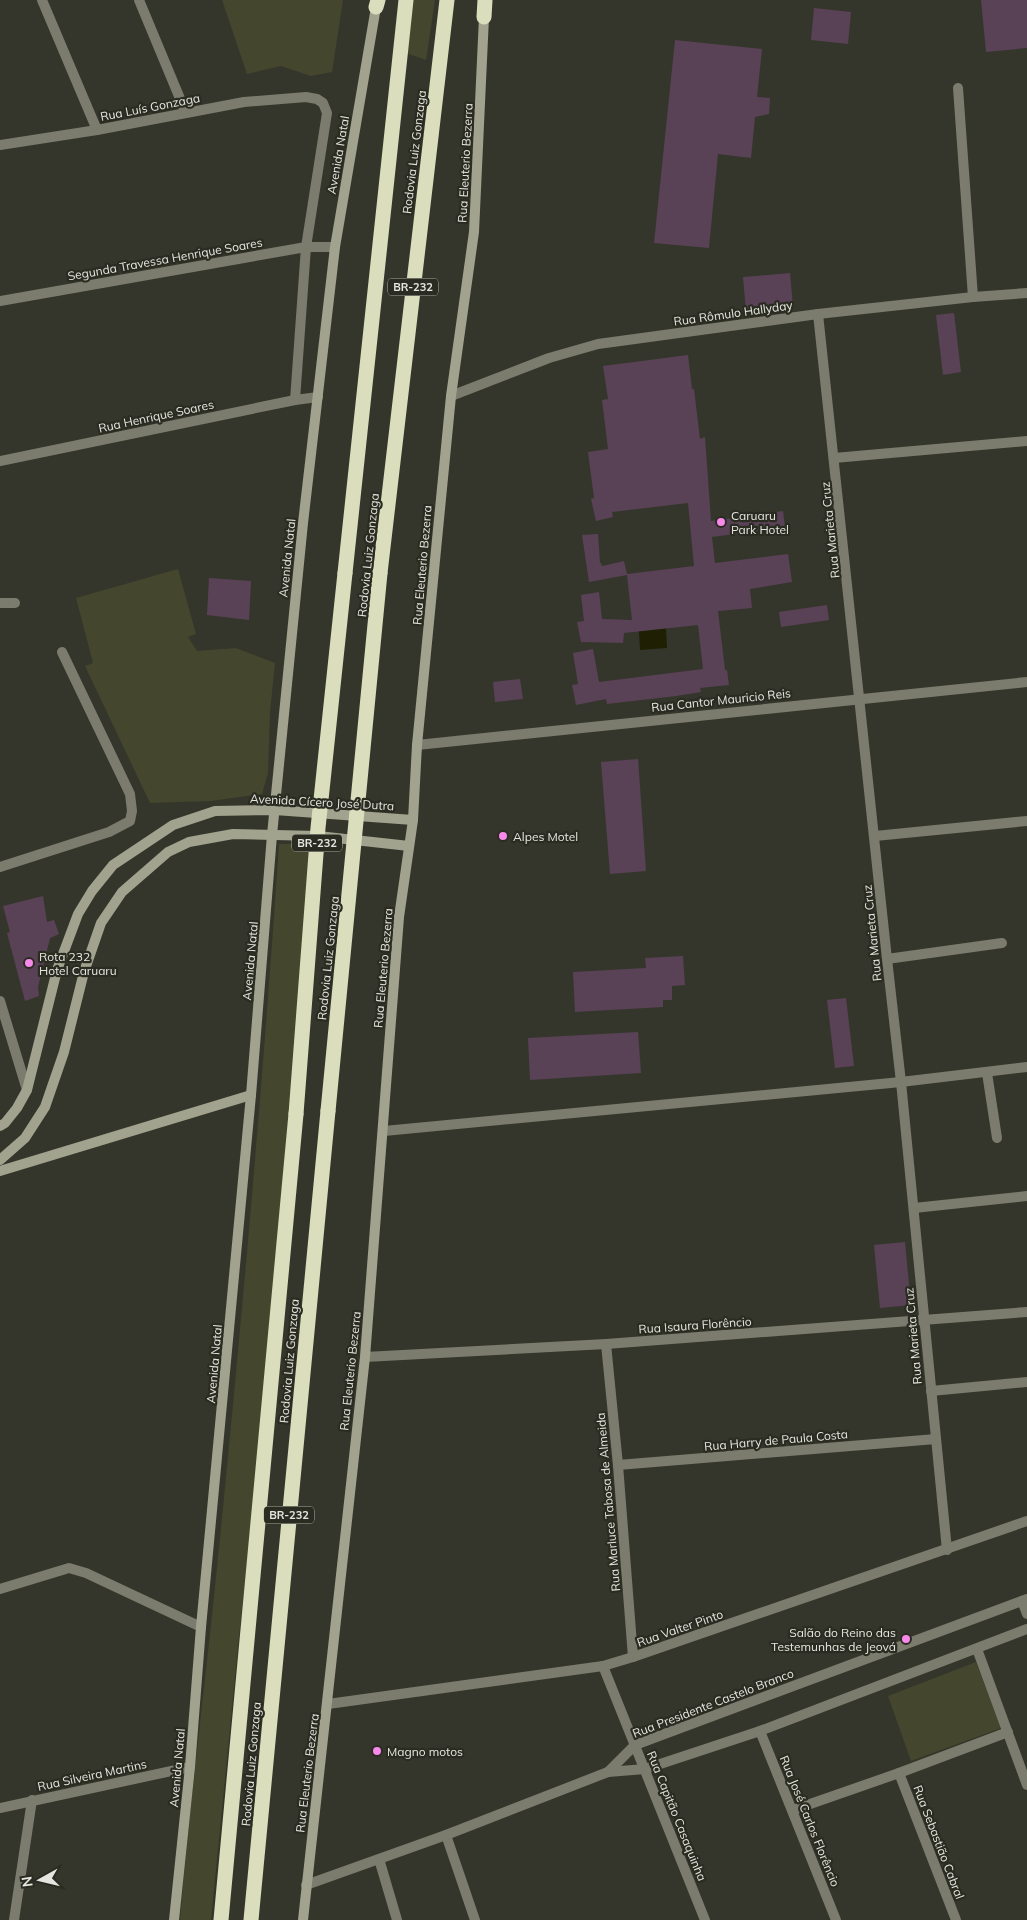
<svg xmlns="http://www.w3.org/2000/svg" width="1027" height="1920" font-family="Mulish,sans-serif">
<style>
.green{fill:#44462d}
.water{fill:#1e1f03}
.building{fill:#594256}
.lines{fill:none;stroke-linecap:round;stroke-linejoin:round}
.lane{stroke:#7b7c6e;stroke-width:10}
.street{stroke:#7b7c6e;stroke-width:10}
.secondary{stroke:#a1a38e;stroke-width:10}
.highway{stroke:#dbdebc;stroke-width:15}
.highway-bridge{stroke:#dbdebc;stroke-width:15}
.poi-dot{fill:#f888ea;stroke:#2b2c21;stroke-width:2}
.labels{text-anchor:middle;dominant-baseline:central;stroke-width:4.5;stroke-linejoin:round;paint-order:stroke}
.shield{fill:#2b2c21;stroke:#adaea6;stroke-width:1}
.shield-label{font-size:11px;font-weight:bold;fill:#e5e6df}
.street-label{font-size:12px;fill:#e5e6df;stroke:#2b2c21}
.poi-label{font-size:12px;fill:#e5e6df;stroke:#2b2c21;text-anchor:start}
</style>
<rect width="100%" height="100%" fill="#35362b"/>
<g class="green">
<polygon points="222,0 343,0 332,72 311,76 281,66 247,74"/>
<polygon points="411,0 435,0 426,60 406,53"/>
<polygon points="178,569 196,634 188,637 197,651 236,648 275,663 270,712 268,773 262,794 211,801 150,803 85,666 93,663 76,598"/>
<path d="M279 844H320L296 1114 239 1637 211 1920H180C190 1799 206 1679 218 1558 242 1320 263 1082 279 844Z"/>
<polygon points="976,1662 1001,1728 911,1761 888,1696"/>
</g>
<polygon class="water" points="666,628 667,648 640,650 639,631"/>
<g class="building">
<polygon points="981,0 1027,0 1027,48 986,52"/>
<polygon points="814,8 851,12 848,44 811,40"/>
<polygon points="675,40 762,49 757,97 770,98 769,114 755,117 751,158 718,154 709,248 654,243"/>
<polygon points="790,273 793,307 746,311 743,277"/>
<polygon points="954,313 961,372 943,375 936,315"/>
<polygon points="688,355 692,389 694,389 700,439 705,437 711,521 783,511 785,527 712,537 715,563 788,554 792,582 750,589 752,608 718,611 725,670 727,670 729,685 700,688 701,692 676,696 607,704 606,699 576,705 572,685 578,684 573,653 593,649 599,682 703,669 698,625 624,633 623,643 581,642 577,622 584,621 581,595 599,592 602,619 632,620 627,575 589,582 582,535 598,534 600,563 601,563 602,566 624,561 627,574 694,566 688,503 612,512 613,517 596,521 591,499 594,498 588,452 608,449 602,400 608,399 603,366"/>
<polygon points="209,578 251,581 249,620 207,615"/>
<polygon points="827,605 829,620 781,627 779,612"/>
<polygon points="520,679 523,699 495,702 493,682"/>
<polygon points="638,759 646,871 610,874 601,762"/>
<polygon points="43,896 47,922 54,920 59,934 50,938 38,987 39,996 25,1001 7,933 10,932 3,906"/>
<polygon points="683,956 685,985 672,986 672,1000 663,1000 663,1007 575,1012 573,972 646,968 645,958"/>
<polygon points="846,998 854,1066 835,1068 827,1000"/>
<polygon points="638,1032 641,1073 530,1080 528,1038"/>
<polygon points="905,1242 911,1305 880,1308 874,1245"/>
</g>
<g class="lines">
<polyline class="lane" points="958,88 973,297"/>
<g class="street">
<polyline points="42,0 97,130"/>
<polyline points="139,0 186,113"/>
<polyline points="0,145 97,130 244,102 306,97 317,99 323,103 327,113 306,247 295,400"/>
<polyline points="0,301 306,247 335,247"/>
<polyline points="818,314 887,959 901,1082 947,1550"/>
<polyline points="451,396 549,358 598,344 818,314 973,297 1027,293"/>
<polyline points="834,458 1027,441"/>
<polyline points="0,461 295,400 318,397"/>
<polyline points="0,603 15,603"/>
<polyline points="417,745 1027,682"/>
<polyline points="875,836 1027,821"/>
<polyline points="0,867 109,832 130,821 132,811 130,794 62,652"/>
<polyline points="887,959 1002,943"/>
<polyline points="0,1001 27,1090"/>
<polyline points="987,1073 997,1138"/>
<polyline points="384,1131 901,1082 1027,1067"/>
<polyline points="914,1208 1027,1196"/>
<polyline points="606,1344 618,1465 633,1657"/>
<polyline points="365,1357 606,1344 1027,1312"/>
<polyline points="931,1391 1027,1382"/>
<polyline points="618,1465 936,1439"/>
<polyline points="0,1589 69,1568 86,1573 201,1627"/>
<polyline points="1022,1601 1027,1614"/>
<polyline points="977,1649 1027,1785"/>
<polyline points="603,1666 705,1920"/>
<polyline points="328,1704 603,1666 633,1657 1027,1521"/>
<polyline points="760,1731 836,1920"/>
<polyline points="608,1772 635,1745 1027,1599"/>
<polyline points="899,1773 956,1920"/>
<polyline points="0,1808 190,1767"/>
<polyline points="793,1810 899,1773 1008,1732"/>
<polyline points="446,1835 475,1920"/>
<polyline points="379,1859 397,1920"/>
<polyline points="306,1885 446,1835 608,1772 645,1769 760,1731 1027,1629"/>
<polyline points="14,1920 32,1800"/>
</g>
<g class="secondary">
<polyline points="0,1126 5,1123 17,1108 27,1090 57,970 78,914 92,891 113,865 173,825 215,811 275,810 413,820"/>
<polyline points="0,1160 25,1138 45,1107 64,1052 84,972 101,923 122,892 168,852 189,842 233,834 318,836 409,846"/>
<polyline points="0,1171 251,1095"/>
<polyline points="174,1920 190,1767 201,1627 251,1095 272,835 303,523 335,247 376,7"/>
<polyline points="303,1920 365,1357 399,917 413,820 417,745 451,396 474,232 484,17"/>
</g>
<g class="highway">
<polyline points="376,7 378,0"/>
<polyline points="484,17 485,0"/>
<polyline points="345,573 406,0"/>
<polyline points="380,573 447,0"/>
<polyline points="221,1920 296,1114"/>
<polyline points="251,1920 328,1111"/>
</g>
<g class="highway-bridge">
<polyline points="328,1111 380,573"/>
<polyline points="296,1114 318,828 345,573"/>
</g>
</g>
<g class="poi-dot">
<circle cx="721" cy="522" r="5"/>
<circle cx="503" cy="836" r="5"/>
<circle cx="29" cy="963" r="5"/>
<circle cx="906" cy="1639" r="5"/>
<circle cx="377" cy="1751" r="5"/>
</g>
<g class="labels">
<g class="shield">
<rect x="388" y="278.5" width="50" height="17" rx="4"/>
<rect x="292" y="834.5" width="50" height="17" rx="4"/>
<rect x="264" y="1506.5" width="50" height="17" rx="4"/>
</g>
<g class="shield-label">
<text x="413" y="287">BR-232</text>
<text x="317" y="843">BR-232</text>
<text x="289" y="1515">BR-232</text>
</g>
<g class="street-label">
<text transform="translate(150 107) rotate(-11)">Rua Luís Gonzaga</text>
<text transform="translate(414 152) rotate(-83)">Rodovia Luiz Gonzaga</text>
<text transform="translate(338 155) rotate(-80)">Avenida Natal</text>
<text transform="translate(465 163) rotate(-87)">Rua Eleuterio Bezerra</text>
<text transform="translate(165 259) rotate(-10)">Segunda Travessa Henrique Soares</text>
<text transform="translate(733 313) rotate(-8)">Rua Rômulo Hallyday</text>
<text transform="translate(156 416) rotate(-12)">Rua Henrique Soares</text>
<text transform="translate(830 530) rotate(-96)">Rua Marieta Cruz</text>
<text transform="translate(368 555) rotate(-84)">Rodovia Luiz Gonzaga</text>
<text transform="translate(287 558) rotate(-84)">Avenida Natal</text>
<text transform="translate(422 565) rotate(-85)">Rua Eleuterio Bezerra</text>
<text transform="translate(721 700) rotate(-6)">Rua Cantor Mauricio Reis</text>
<text transform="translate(322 802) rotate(3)">Avenida Cícero José Dutra</text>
<text transform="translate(872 933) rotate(-96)">Rua Marieta Cruz</text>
<text transform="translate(328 958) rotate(-84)">Rodovia Luiz Gonzaga</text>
<text transform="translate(250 961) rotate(-85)">Avenida Natal</text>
<text transform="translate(383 968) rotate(-85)">Rua Eleuterio Bezerra</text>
<text transform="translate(695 1325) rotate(-4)">Rua Isaura Florêncio</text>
<text transform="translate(913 1336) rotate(-95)">Rua Marieta Cruz</text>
<text transform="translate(289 1361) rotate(-85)">Rodovia Luiz Gonzaga</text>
<text transform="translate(214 1364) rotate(-85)">Avenida Natal</text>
<text transform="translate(350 1371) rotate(-84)">Rua Eleuterio Bezerra</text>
<text transform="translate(776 1440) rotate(-5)">Rua Harry de Paula Costa</text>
<text transform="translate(608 1502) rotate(-95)">Rua Marluce Tabosa de Almeida</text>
<text transform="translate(680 1628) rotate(-19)">Rua Valter Pinto</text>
<text transform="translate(713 1703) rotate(-21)">Rua Presidente Castelo Branco</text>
<text transform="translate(251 1764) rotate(-85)">Rodovia Luiz Gonzaga</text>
<text transform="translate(177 1768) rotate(-85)">Avenida Natal</text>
<text transform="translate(307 1773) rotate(-83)">Rua Eleuterio Bezerra</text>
<text transform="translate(92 1775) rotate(-12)">Rua Silveira Martins</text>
<text transform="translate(677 1816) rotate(68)">Rua Capitão Casaquinha</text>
<text transform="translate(810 1821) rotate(68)">Rua José Carlos Florêncio</text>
<text transform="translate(939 1842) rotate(69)">Rua Sebastião Cabral</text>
</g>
<g class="poi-label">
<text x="731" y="515">Caruaru<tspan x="731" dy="14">Park Hotel</tspan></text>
<text x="513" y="836">Alpes Motel</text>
<text x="39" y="956">Rota 232<tspan x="39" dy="14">Hotel Caruaru</tspan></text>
<text x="896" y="1632" text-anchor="end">Salão do Reino das<tspan x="896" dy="14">Testemunhas de Jeová</tspan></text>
<text x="387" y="1751">Magno motos</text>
</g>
</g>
<g transform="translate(40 1880) rotate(262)" stroke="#2b2c21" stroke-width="4" paint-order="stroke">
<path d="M0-4L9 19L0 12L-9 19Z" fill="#e5e6df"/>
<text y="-8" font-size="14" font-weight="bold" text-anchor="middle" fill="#e5e6df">N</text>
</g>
</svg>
